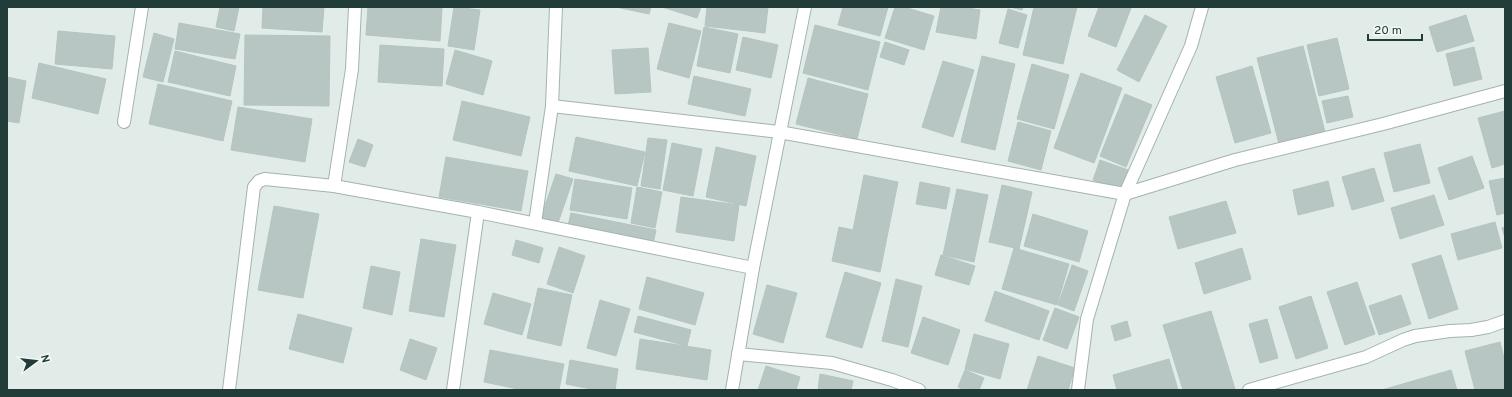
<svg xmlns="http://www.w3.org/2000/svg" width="1512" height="397" font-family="Overpass,sans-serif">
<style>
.building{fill:#b7c6c2;stroke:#b4c5c0}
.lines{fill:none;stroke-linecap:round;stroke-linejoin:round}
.minor-casing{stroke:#a4b3b0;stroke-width:14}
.minor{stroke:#fff;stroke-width:12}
</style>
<rect width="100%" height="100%" fill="#e1ebe8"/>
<g class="building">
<polygon points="220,7 239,7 234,31 216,27"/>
<polygon points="263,7 324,7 322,32 262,28"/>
<polygon points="368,7 442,8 440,41 366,35"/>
<polygon points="454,7 480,10 474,50 448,46"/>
<polygon points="616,7 651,7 649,14"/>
<polygon points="662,7 701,7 697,18"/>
<polygon points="707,7 768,7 765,33 705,26"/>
<polygon points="843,7 888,7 880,36 838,25"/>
<polygon points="895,7 904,7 934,16 924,50 885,38"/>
<polygon points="941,7 961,7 980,10 976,39 936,32"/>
<polygon points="1010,7 1023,7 1022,10"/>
<polygon points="1034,7 1077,7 1063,64 1023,55"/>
<polygon points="1099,7 1131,8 1116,47 1088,36"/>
<polygon points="1008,9 1027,15 1018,48 999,43"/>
<polygon points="1145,15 1167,26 1139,82 1117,70"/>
<polygon points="1466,15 1474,41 1437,52 1429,27"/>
<polygon points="179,23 240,34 235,59 175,49"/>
<polygon points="669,23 701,31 689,78 657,69"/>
<polygon points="815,25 880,42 868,90 803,73"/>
<polygon points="704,27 738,34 730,73 697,66"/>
<polygon points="58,31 115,36 112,69 55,64"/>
<polygon points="154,33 174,39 163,82 143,77"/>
<polygon points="245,35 330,36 329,106 244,105"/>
<polygon points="743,37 778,45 771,78 736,70"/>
<polygon points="1337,38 1349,89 1319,96 1307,45"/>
<polygon points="885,42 909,50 904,65 880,57"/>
<polygon points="380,45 444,49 442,86 378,82"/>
<polygon points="1303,46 1325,132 1279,144 1257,58"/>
<polygon points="1474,47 1482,79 1454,86 1446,54"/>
<polygon points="648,48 651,92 615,94 612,50"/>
<polygon points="455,50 492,61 483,95 446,84"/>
<polygon points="175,51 236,66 230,96 168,82"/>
<polygon points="982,56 1015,64 995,150 961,142"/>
<polygon points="943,61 974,70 953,137 922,127"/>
<polygon points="39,63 106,79 98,114 32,98"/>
<polygon points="1032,64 1069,75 1054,129 1017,119"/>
<polygon points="1252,66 1271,133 1235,143 1216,77"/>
<polygon points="1081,73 1122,88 1094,163 1054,148"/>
<polygon points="694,76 751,89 745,116 688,104"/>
<polygon points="7,77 26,81 19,123 7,121"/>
<polygon points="808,78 868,94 857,139 796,124"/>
<polygon points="158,84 232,101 223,141 149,124"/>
<polygon points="1125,94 1152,105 1126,167 1100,156"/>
<polygon points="1348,96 1353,117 1327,123 1322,101"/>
<polygon points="462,101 530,117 521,156 453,140"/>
<polygon points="238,107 312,119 305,162 231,150"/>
<polygon points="1505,111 1505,164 1492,168 1478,118"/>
<polygon points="1018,122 1051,131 1041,170 1008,161"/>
<polygon points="576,137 645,152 637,186 569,171"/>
<polygon points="648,138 667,140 660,189 641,186"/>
<polygon points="358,139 373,145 365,167 349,162"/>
<polygon points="672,143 702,149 693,196 663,190"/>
<polygon points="1420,144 1430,183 1394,192 1384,153"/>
<polygon points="716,147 756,156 746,206 706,197"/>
<polygon points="1472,156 1484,188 1449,200 1438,168"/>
<polygon points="446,157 528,171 521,211 439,197"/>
<polygon points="1100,160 1128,170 1120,190 1093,180"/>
<polygon points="1374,168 1384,201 1352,210 1342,177"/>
<polygon points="556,174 573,179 558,223 541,217"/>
<polygon points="864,175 898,182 880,272 832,261 839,227 853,230"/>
<polygon points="1505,178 1505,213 1497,215 1489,181"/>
<polygon points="575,179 632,188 627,219 570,210"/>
<polygon points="1328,181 1334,206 1298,215 1293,190"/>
<polygon points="920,182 950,188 946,209 916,204"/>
<polygon points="1002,185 1032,192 1019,249 989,242"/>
<polygon points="637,187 662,192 655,228 631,223"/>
<polygon points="957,189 988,195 974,262 943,255"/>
<polygon points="1434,195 1444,225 1400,239 1391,208"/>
<polygon points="681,197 739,205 734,241 676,232"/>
<polygon points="1226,201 1236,233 1178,249 1169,217"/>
<polygon points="274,206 319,214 303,298 258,290"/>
<polygon points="571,213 656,230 653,244 568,226"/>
<polygon points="1033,214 1088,231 1079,262 1024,246"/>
<polygon points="1495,222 1502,248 1458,260 1451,234"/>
<polygon points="1505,227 1505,238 1502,228"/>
<polygon points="421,239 456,245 444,317 409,311"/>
<polygon points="516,240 543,248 539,263 512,255"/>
<polygon points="559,247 585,256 573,293 547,284"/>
<polygon points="1014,248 1069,264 1057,305 1002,289"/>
<polygon points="1242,248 1251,279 1204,294 1195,263"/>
<polygon points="941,255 975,266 969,285 935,275"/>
<polygon points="1441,255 1458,309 1429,319 1412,264"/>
<polygon points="1072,265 1088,271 1074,311 1058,305"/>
<polygon points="371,266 400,272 392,315 363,308"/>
<polygon points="845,272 881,283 862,348 826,337"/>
<polygon points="647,277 704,293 695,325 639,309"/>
<polygon points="896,279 922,286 908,347 882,341"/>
<polygon points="1357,282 1375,334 1345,345 1327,292"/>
<polygon points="767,285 797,293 783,343 753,334"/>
<polygon points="538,288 572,295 561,346 527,338"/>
<polygon points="995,291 1049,311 1039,340 985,321"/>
<polygon points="493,293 531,304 522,335 484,324"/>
<polygon points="1401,295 1411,324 1379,335 1369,306"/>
<polygon points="1311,296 1328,348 1296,359 1279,307"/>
<polygon points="600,300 630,309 616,356 587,348"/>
<polygon points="1055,308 1079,317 1067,349 1043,340"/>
<polygon points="1211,311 1235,389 1231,390 1183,390 1163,325"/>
<polygon points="298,314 352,328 343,363 289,349"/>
<polygon points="638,316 691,330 687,346 634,332"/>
<polygon points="923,317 960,330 948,365 911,353"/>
<polygon points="1267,319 1278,358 1260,363 1249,324"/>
<polygon points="1127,321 1131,336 1115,341 1111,326"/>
<polygon points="974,334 1009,344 1000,379 965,369"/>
<polygon points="410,339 437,348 426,380 400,370"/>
<polygon points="640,339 711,350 707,380 636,369"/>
<polygon points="1500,342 1505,362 1505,390 1475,390 1465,351"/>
<polygon points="490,350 564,364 559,390 523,390 484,382"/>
<polygon points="1038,356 1075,368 1068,390 1027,390"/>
<polygon points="1169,359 1178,390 1117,390 1113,375"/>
<polygon points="570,360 618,369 615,390 596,390 566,384"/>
<polygon points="766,366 800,377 796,390 758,390"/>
<polygon points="965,370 984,378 979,390 965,390 958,387"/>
<polygon points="1451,370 1457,390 1382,390"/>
<polygon points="820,374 853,381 851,390 818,390"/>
</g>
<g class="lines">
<defs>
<g id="minor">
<polyline points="552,106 779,132 1125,194 1235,160 1383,124 1505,91"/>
<polyline points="124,122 142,7"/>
<polyline points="334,186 352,69 355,7"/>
<polyline points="535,223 552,106 556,7"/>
<polyline points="738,354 832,363 892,380 919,390"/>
<polyline points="229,390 254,187 259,181 265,179 334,186 478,212 753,268"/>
<polyline points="453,390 478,212"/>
<polyline points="732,390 753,268 805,7"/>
<polyline points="1078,390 1087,319 1125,194 1191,46 1202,7"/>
<polyline points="1249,390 1366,357 1403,340 1415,336 1450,331 1471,330 1488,327 1505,321"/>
</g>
</defs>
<use href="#minor" class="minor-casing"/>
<use href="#minor" class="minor"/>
</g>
<rect width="1512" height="397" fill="none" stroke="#223c39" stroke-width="16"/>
<g transform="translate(36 361) rotate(75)" stroke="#f2f8f6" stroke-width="3" paint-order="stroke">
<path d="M0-3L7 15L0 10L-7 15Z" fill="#223c39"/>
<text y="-6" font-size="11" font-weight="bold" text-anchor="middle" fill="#223c39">N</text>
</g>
<path d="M1368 34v6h54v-6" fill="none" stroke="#223c39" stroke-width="2"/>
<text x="1374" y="34" font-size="12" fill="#223c39" stroke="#f2f8f6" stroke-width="3" paint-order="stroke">20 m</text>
</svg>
